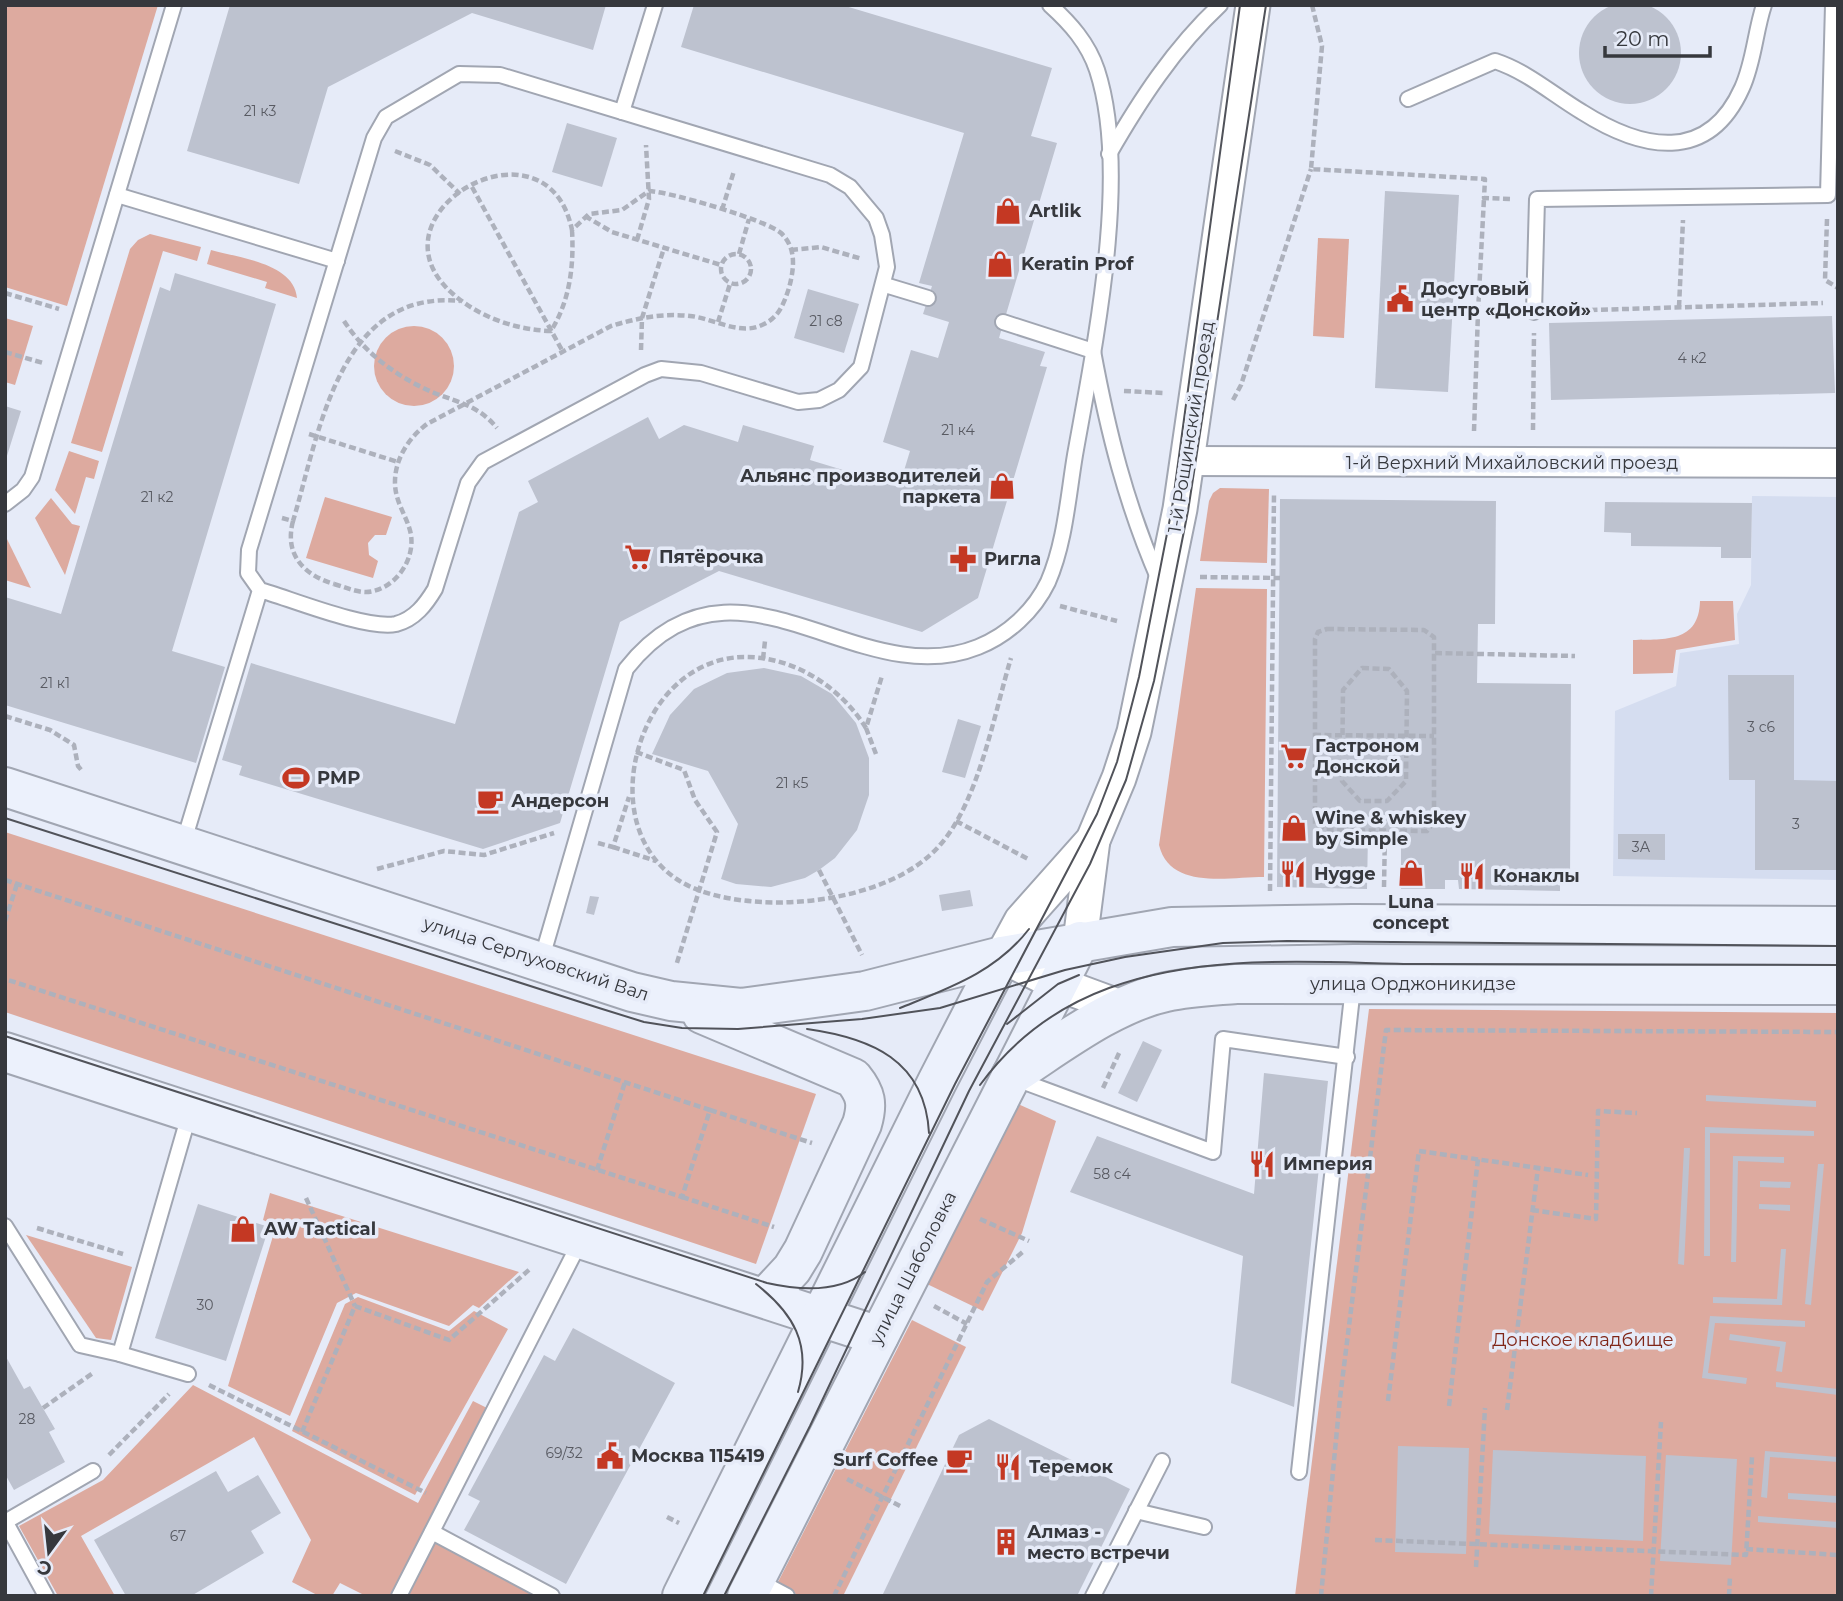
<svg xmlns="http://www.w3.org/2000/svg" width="1843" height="1601" font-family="Montserrat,sans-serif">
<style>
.built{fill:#d5ddf0}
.green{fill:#ddaa9f}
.building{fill:#bdc2cf}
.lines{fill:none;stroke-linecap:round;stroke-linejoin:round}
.service-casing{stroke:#a1a6b2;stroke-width:18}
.minor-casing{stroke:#a1a6b2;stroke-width:32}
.tertiary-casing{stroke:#a1a6b2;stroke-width:37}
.secondary-casing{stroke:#a1a6b2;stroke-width:42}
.path{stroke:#adb1bc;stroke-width:4.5;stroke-dasharray:7 3.5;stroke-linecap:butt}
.service{stroke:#fff;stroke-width:14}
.minor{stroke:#fff;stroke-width:28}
.tertiary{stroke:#fff;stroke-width:33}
.secondary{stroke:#ecf1fc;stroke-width:38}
.tram{stroke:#51535a;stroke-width:2}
.labels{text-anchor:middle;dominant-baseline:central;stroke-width:7;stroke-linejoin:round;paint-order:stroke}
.number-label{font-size:14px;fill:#585a62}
.poi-label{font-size:18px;font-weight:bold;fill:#36383d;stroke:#e6ebf8;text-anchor:start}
.street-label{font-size:18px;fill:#36383d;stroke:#e6ebf8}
.park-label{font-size:18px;fill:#802618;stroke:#e6ebf8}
</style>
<rect width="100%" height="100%" fill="#e6ebf8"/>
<polygon class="built" points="1752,496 1838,497 1838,880 1613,876 1615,711 1676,686 1680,653 1739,644 1737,614 1751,585"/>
<g class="green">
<polygon points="8,5 158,5 67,306 5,287 5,14"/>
<polygon points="150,234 201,247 197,261 163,251 102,452 71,443 130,249 138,240"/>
<polygon points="1318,238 1349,239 1344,338 1313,336"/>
<path d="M211 250C239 258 294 263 297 298L265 288 267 282 207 264Z"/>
<polygon points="5,318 33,326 15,385 5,382"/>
<circle cx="414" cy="366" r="40"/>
<polygon points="69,451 99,461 94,479 86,477 75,514 55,490"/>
<polygon points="1220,488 1269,489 1267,563 1200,561 1209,501 1213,493"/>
<polygon points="325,497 392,517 386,535 375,535 368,543 369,555 378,561 373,578 306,558"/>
<polygon points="51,498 72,524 80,526 65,575 35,518"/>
<polygon points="5,535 31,588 5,580"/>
<path d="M1196 588 1267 589 1264 877C1227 877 1170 890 1159 845Z"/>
<path d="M1700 601H1733L1735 640 1676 650 1673 673 1633 674V640C1665 639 1699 643 1700 601Z"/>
<polygon points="5,832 816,1094 756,1264 5,1012"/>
<polygon points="1369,1009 1838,1013 1838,1596 1295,1596"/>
<polygon points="1018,1104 1056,1121 1022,1233 983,1311 927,1284"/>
<polygon points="270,1193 301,1203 519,1272 479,1308 473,1305 449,1326 356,1293 337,1303 290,1416 228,1386 276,1226 263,1220"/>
<polygon points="26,1235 132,1267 111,1340 96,1338"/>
<polygon points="358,1297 449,1331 474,1311 508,1329 415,1495 292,1431 345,1304"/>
<polygon points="912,1320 966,1347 843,1596 800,1596 777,1584"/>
<polygon points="193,1385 418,1503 473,1401 489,1409 393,1596 366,1596 340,1583 332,1596 319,1596 292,1582 311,1540 254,1437 81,1536 115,1596 58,1596 19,1526 103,1480"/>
<polygon points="433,1540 541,1596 404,1596"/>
</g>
<g class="building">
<circle cx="1630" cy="53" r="51"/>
<polygon points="230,5 606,5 593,50 472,13 328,87 299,184 187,151"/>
<polygon points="694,5 842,5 1052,68 1031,136 1057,143 999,338 1045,352 1040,366 1047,367 978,598 922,632 719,571 620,622 560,823 483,849 239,775 242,766 222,760 251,663 455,724 519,512 538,502 528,481 648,417 659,439 684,425 738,442 743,425 814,446 810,460 899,487 910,451 883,442 911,350 938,358 949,322 923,314 932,286 919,283 964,133 681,47"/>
<polygon points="567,123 617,138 602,187 552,172"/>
<polygon points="1385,191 1459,195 1448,392 1375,388"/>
<polygon points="175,273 276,304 172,651 225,667 196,763 5,705 5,597 61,614 160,287 170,291"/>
<polygon points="808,289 859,304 844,353 794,338"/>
<polygon points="1832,316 1835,393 1551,400 1549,323"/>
<polygon points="5,406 21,411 6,459 5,459"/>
<polygon points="1280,499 1496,501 1495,624 1478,624 1477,683 1571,684 1570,882 1560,882 1560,891 1459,889 1458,880 1445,880 1445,889 1401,889 1401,835 1368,834 1367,889 1277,887"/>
<polygon points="1605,502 1752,503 1751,558 1721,558 1721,547 1631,546 1631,533 1604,532"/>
<polygon points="764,668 801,676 832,694 856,723 869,758 869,795 857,830 835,858 819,870 805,878 771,887 736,884 721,879 738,824 708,771 652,754 670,715 694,689 727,673"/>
<polygon points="1728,675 1794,675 1794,780 1838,781 1838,870 1755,870 1755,780 1729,780"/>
<polygon points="958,719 981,726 965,778 942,772"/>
<polygon points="1618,834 1665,834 1665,860 1618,859"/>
<polygon points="970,890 973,906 942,911 939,895"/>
<polygon points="590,896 599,897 594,915 586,913"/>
<polygon points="1143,1041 1162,1050 1137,1102 1118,1093"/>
<polygon points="1264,1073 1328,1081 1294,1407 1231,1383 1243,1256 1070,1192 1097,1136 1254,1194"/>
<polygon points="1706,1095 1816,1101 1816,1107 1706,1101"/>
<polygon points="1705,1127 1814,1131 1814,1136 1710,1133 1710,1256 1704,1256"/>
<polygon points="1684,1148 1690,1148 1684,1265 1678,1264"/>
<polygon points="1733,1156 1784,1157 1784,1163 1738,1161 1736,1262 1731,1262"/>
<polygon points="1818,1164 1824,1164 1811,1305 1805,1304"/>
<polygon points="1760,1181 1791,1182 1790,1188 1760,1187"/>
<polygon points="198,1204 269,1227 226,1361 155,1338"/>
<polygon points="1759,1204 1790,1205 1790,1211 1759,1209"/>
<polygon points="1781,1249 1786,1249 1782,1305 1713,1303 1713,1297 1777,1299"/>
<polygon points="1710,1316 1805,1321 1805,1327 1715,1323 1708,1373 1747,1378 1746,1384 1702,1378"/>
<polygon points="573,1328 675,1383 566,1584 464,1530 480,1501 468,1495 544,1355 555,1361"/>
<polygon points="1730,1334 1786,1342 1782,1372 1776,1371 1780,1347 1729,1340"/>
<polygon points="5,1355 24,1389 30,1386 55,1429 49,1432 65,1462 14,1490 5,1474"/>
<polygon points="1776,1382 1838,1389 1838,1395 1776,1387"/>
<polygon points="989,1419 1130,1489 1077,1596 882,1596 959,1435"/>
<polygon points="1398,1446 1469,1448 1466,1554 1395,1552"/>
<polygon points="1493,1450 1646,1456 1643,1541 1489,1534"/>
<polygon points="1765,1451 1838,1457 1838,1462 1770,1457 1767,1498 1761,1497"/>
<polygon points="1666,1455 1737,1459 1731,1565 1660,1561"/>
<polygon points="216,1471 228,1492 258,1475 281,1513 251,1531 264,1553 191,1596 126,1596 94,1540"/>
<polygon points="1788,1493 1838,1496 1838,1503 1788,1499"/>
<polygon points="1758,1516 1838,1522 1838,1528 1758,1522"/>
</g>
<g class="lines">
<defs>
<g id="service">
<path d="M1408 99 1495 61C1528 72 1552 94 1582 112 1642 150 1708 164 1742 88 1754 62 1755 32 1764 5"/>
<polyline points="622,112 655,5"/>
<path d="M1109 154C1140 100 1174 48 1220 5"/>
<polyline points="117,195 337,261"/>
<polyline points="885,285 928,298"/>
<polyline points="1534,312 1537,199 1828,195 1833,5"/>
<path d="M1003 322 1093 351C1108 432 1126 504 1159 580"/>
<polyline points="5,504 23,490 32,477 174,5"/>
<path d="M183 844 260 590C291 599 367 630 396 624 415 619 426 604 435 589L468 483 483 462 645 375 661 369 701 373 798 402 819 400 839 390 861 367 887 267 882 235 876 218 850 187 830 175 500 75 459 74 386 117 374 138 249 550 248 573 260 590"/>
<path d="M541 961 626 669C735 531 856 696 978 647 1008 635 1034 611 1048 582 1065 543 1068 497 1075 455 1094 348 1131 174 1097 70 1088 43 1070 23 1050 5"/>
<polyline points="1016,1079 1213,1152 1223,1039 1347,1057"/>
<polyline points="5,1226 80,1345 120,1354"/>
<polyline points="188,1374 120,1354 189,1115"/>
<polyline points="1299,1472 1353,987"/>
<polyline points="1136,1511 1204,1527"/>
<polyline points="5,1521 46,1596"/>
<polyline points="5,1522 93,1471"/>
<polyline points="432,1532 552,1596"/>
<polyline points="757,1580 787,1596"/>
<polyline points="399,1596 580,1242"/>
<polyline points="1093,1596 1162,1461"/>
</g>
<polyline id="minor" points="1187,461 1838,463"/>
<g id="tertiary">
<polyline points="1080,941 1093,840"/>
<polyline points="1123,1008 1058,984 1002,956 1021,921 1093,840 1119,778 1134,732 1180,509 1253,5"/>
</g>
<g id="secondary">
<polyline points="5,787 632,992 671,1001 741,1008 865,991 1002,956 1172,927 1353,924 1838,926"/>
<path d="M702 1014 853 1078C866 1094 868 1104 862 1124L803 1251 792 1269 765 1298"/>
<polyline points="5,1052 879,1336"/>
<path d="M1011 1076C1058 1046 1111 1004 1166 992 1189 987 1213 986 1236 984L1838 985"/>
<polyline points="682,1596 937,1082 1002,956"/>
<polyline points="747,1596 1080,941"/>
</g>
</defs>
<use href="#service" class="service-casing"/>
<use href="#minor" class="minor-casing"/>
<use href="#tertiary" class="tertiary-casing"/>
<use href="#secondary" class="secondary-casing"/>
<g class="path">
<polyline points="1312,5 1322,46 1311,169 1485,179 1484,198 1512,199"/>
<polyline points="395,151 430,165 460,194"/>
<polyline points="472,187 563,352"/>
<polyline points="722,210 734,171"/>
<polyline points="585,216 612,232 721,265"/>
<polyline points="1827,219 1825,280 1838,288"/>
<polyline points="637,240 649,199 646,145"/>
<polyline points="791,250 821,247 862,259"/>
<circle cx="736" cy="269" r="15"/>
<polyline points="739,254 749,219"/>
<polyline points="5,293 59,309"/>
<polyline points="1679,307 1683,220"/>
<polyline points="1559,311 1823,303"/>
<polyline points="1478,312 1484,198"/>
<path d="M344 321C366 355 400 379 437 394 461 403 480 407 497 428"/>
<polyline points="718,322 730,284"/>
<polyline points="641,350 642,318 664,248"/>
<polyline points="5,352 43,363"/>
<polyline points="1124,391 1164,393"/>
<polyline points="1233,400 1241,385 1311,169"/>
<polyline points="1533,430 1534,333"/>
<polyline points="1474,431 1478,312 1512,312"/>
<polyline points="309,434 398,462"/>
<path d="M282 518 293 521C319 435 338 289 460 301"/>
<path d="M293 521C284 555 304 575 334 584"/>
<polyline points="1200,577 1280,578"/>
<path d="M334 584C345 587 355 592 366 592 393 591 415 562 411 535 409 523 402 512 398 500 388 471 404 441 427 424L611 326C637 318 663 313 690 316 713 318 739 336 762 325 779 318 784 303 789 288 794 269 797 248 781 233 766 220 671 192 649 191L622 210 589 214 572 230C547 108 361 214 453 294 479 317 516 330 551 331 570 300 574 266 572 230"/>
<polyline points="1060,606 1117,621"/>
<polygon points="1327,629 1424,630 1434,637 1434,822 1427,831 1325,830 1315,825 1315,639 1318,632"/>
<polyline points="1435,653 1575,656"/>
<polyline points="763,659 765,641"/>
<polygon points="1362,668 1389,669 1407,691 1406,781 1387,801 1360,801 1342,781 1343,690"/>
<polyline points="5,716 50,730 74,745 78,766 83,772"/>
<path d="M866 728C841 688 796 658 748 657 709 656 677 677 656 709 617 771 623 864 701 891 769 915 891 902 940 845 979 801 994 714 1011 658"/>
<polyline points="1314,735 1434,736"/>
<polyline points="636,752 684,770 695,800 717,832 676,966"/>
<polyline points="876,754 866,728 882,676"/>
<polyline points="956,821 1030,860"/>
<polyline points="598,843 613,847 629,797"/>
<polyline points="613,847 656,861"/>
<polyline points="377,869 444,851 484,855 554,833"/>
<polyline points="819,870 862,955"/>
<polyline points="5,880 710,1110 682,1197 5,979"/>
<polyline points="1384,887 1385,831"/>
<polyline points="1270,891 1274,493"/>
<polyline points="5,921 17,884"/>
<polyline points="1103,1088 1120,1051"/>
<polyline points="710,1110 812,1143"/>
<polyline points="597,1170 625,1082"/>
<polyline points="682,1197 774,1227"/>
<polyline points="306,1198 355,1306"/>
<polyline points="1532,1210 1596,1219 1598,1111 1637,1113"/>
<polyline points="980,1219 1029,1241"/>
<polyline points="37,1228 123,1254"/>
<polyline points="934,1306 967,1324"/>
<polyline points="209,1385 426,1493"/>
<polyline points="1388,1401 1419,1151 1588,1175"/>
<polyline points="1449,1406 1478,1159"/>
<polyline points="43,1408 93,1373"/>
<polyline points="1507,1410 1538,1168"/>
<polyline points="302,1432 355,1306 449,1340 530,1269"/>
<polyline points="109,1455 169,1394"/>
<polyline points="847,1479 902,1507"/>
<polyline points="667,1517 679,1523"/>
<polyline points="1375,1540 1746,1555 1752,1457"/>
<polyline points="1746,1549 1838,1555"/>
<polyline points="1476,1567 1485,1408"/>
<polyline points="834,1596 987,1282 1025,1250"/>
<polyline points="1321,1596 1340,1398 1386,1030 1838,1032"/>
<polyline points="1651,1596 1661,1422"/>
<polyline points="1729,1596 1730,1576"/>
</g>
<use href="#service" class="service"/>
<use href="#minor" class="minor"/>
<use href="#tertiary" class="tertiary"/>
<use href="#secondary" class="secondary"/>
<g class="tram">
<polyline points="5,818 599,1008 644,1022 682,1028 738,1029 862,1019 940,1008 1065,970 1125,957 1223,943 1287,941 1838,946"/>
<path d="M900 1008C949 988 996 972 1029 929"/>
<polyline points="1007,1024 1058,984 1079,975"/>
<path d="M807 1029C871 1038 925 1060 929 1133"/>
<path d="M5 1036 767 1283C798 1290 838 1293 865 1272"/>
<path d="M980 1085C1013 1040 1057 1007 1109 988 1206 952 1318 963 1419 964 1559 964 1698 965 1838 965"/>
<path d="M756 1284C793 1313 812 1344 798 1392"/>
<polyline points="703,1596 955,1084 1097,814 1117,762 1139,677 1172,508 1240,5"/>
<polyline points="724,1596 810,1426 969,1091 1090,864 1126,780 1154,681 1188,511 1266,5"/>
</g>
</g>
<defs>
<symbol id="shop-bare" viewBox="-9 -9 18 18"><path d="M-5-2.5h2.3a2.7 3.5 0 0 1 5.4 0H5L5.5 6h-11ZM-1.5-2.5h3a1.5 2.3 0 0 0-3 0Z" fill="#c43823" stroke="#e6ebf8" stroke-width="2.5" paint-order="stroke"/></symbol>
<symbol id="civic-bare" viewBox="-9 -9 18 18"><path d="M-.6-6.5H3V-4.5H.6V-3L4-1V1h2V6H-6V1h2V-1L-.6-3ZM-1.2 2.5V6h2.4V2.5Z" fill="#c43823" stroke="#e6ebf8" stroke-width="2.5" paint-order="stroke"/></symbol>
<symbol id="supermarket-bare" viewBox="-9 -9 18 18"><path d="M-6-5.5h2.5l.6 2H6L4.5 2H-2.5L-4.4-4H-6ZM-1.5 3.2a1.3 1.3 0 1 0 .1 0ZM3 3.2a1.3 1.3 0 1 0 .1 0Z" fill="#c43823" stroke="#e6ebf8" stroke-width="2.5" paint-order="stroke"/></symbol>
<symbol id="pharmacy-bare" viewBox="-9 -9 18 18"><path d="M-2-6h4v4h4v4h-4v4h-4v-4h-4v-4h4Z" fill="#c43823" stroke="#e6ebf8" stroke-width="2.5" paint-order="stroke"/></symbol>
<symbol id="stadium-bare" viewBox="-9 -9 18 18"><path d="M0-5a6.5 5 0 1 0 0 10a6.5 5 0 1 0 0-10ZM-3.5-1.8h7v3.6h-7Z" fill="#c43823" stroke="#e6ebf8" stroke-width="2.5" paint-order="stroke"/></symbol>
<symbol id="cafe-bare" viewBox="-9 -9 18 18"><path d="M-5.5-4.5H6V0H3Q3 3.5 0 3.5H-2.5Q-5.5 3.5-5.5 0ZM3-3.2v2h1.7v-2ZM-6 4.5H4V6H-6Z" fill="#c43823" stroke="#e6ebf8" stroke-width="2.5" paint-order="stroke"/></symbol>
<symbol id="restaurant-bare" viewBox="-9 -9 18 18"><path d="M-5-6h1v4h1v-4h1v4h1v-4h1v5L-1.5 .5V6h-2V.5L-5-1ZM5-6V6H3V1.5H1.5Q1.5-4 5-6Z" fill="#c43823" stroke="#e6ebf8" stroke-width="2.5" paint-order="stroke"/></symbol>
<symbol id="building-bare" viewBox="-9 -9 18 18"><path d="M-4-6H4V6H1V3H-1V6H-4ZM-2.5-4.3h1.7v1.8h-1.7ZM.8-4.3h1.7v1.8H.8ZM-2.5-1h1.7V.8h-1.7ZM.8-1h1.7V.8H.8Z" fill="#c43823" stroke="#e6ebf8" stroke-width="2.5" paint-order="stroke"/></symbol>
</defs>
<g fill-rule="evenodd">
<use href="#shop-bare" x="989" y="192" width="38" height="38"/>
<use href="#shop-bare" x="981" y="245" width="38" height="38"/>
<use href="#civic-bare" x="1381" y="280" width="38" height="38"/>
<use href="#shop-bare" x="983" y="467" width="38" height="38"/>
<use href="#supermarket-bare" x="619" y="538" width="38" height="38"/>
<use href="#pharmacy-bare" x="944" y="540" width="38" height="38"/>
<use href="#supermarket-bare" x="1275" y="737" width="38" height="38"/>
<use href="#stadium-bare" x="277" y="759" width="38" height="38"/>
<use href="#cafe-bare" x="471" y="782" width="38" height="38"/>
<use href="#shop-bare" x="1275" y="809" width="38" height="38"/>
<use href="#shop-bare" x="1392" y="854" width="38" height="38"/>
<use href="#restaurant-bare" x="1274" y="855" width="38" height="38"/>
<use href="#restaurant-bare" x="1453" y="857" width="38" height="38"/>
<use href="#restaurant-bare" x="1243" y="1145" width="38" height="38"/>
<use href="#shop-bare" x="224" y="1210" width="38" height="38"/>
<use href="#civic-bare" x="591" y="1437" width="38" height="38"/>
<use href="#cafe-bare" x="940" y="1441" width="38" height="38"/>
<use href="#restaurant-bare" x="989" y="1448" width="38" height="38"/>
<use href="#building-bare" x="987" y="1523" width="38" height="38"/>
</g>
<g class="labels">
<g class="number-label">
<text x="260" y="111">21 к3</text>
<text x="826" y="321">21 с8</text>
<text x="1692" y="358">4 к2</text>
<text x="958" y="430">21 к4</text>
<text x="157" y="497">21 к2</text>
<text x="55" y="683">21 к1</text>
<text x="1761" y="727">3 с6</text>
<text x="792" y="783">21 к5</text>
<text x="1796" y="824">3</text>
<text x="1641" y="847">3А</text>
<text x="1112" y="1174">58 с4</text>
<text x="205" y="1305">30</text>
<text x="27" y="1419">28</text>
<text x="564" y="1453">69/32</text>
<text x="178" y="1536">67</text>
</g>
<g class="poi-label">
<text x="1029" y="211">Artlik</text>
<text x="1021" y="264">Keratin Prof</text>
<text x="1421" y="289">Досуговый<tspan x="1421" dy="21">центр «Донской»</tspan></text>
<text x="981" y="476" text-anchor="end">Альянс производителей<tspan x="981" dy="21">паркета</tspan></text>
<text x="659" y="557">Пятёрочка</text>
<text x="984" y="559">Ригла</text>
<text x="1315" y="746">Гастроном<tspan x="1315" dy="21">Донской</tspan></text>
<text x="317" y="778">PMP</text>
<text x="511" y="801">Андерсон</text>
<text x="1315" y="818">Wine &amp; whiskey<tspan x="1315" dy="21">by Simple</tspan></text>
<text x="1314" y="874">Hygge</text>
<text x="1493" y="876">Конаклы</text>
<text x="1411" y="902" text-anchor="middle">Luna<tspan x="1411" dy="21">concept</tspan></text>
<text x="1283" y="1164">Империя</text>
<text x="264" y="1229">AW Tactical</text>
<text x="631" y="1456">Москва 115419</text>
<text x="938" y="1460" text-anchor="end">Surf Coffee</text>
<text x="1029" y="1467">Теремок</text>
<text x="1027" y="1532">Алмаз -<tspan x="1027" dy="21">место встречи</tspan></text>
</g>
<g class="street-label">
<text transform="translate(1191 427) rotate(-81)">1-й Рощинский проезд</text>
<text x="1512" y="463">1-й Верхний Михайловский проезд</text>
<text transform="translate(536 959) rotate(18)">улица Серпуховский Вал</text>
<text x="1413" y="984">улица Орджоникидзе</text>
<text transform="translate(913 1268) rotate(-63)">улица Шаболовка</text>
</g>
<g class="park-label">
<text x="1583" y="1340">Донское кладбище</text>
</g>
</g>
<rect width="1843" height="1601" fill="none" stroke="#36383d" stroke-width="14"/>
<g transform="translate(49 1552) rotate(195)" stroke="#e6ebf8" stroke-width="5" paint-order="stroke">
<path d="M0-5L12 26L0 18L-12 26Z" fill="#36383d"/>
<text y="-10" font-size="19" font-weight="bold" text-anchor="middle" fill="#36383d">С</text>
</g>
<path d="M1605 46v10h105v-10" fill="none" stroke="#36383d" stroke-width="3.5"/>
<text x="1616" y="46" font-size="21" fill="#36383d" stroke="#e6ebf8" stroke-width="5" paint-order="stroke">20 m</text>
</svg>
